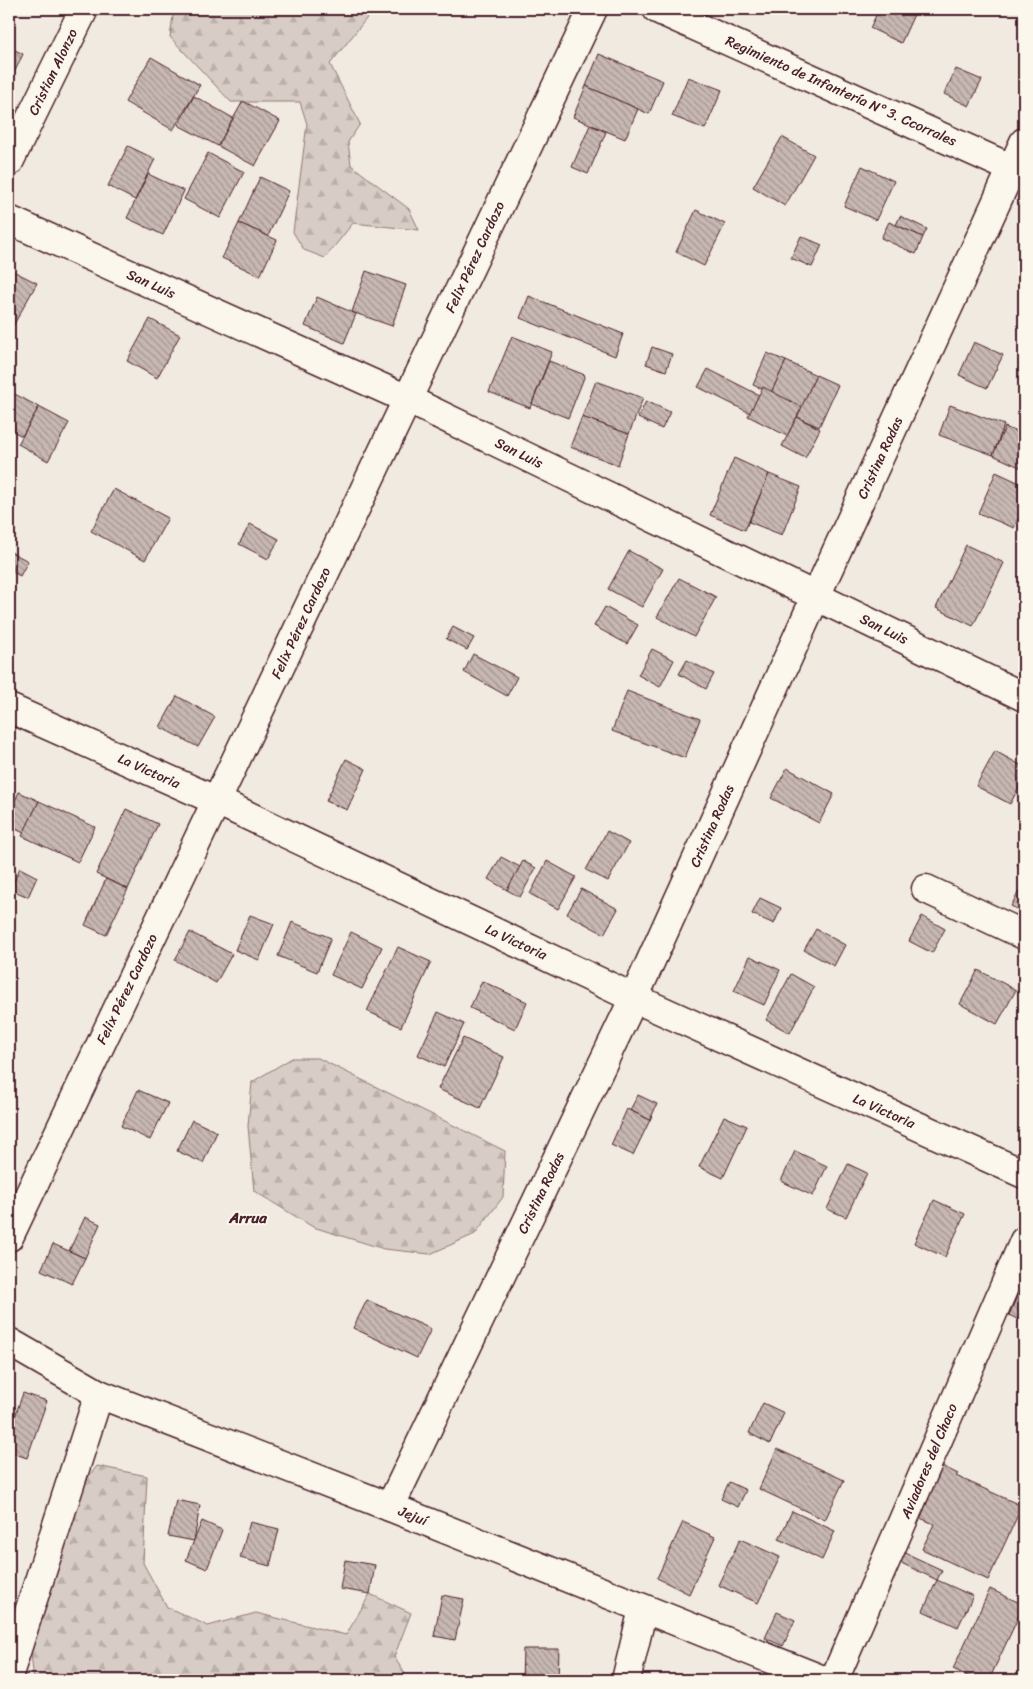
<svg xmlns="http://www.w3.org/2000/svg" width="1033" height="1689" font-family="Sriracha,sans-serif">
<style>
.forest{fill:url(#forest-firs);stroke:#917678}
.building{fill:url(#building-back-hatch);stroke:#4a1f2b}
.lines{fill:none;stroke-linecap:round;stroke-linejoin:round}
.minor-casing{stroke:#4a1f2b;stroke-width:31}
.minor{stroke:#fbf7ec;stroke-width:28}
.labels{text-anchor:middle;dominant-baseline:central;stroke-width:4;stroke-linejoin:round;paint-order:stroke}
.street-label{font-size:14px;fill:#4a1f2b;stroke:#fbf7ec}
.neighbourhood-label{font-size:15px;font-weight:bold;fill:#4a1f2b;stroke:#fbf7ec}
</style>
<defs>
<pattern id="forest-firs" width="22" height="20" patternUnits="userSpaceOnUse" patternTransform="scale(1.25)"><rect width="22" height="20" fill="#d8ccc6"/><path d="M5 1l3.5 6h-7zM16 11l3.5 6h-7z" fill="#bbafaa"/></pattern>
<pattern id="building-back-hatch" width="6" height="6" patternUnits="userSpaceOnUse" patternTransform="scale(1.25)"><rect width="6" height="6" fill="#c8b8b3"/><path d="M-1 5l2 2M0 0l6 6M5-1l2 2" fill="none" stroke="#a49592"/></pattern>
</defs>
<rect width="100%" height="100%" fill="#f0eae0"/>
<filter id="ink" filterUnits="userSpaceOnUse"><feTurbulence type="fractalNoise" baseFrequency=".02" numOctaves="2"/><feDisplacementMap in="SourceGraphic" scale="10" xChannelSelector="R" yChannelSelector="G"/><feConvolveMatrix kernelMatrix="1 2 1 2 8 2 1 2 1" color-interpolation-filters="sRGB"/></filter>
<g filter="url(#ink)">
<g class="forest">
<polygon points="174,9 374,9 330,64 360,124 348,142 351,165 409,209 419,230 353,223 325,258 304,250 293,232 307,124 300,102 231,102 170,37"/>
<polygon points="292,1058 318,1058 505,1151 503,1197 475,1234 430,1254 384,1249 313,1227 254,1191 248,1126 252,1082"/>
<polygon points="97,1466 147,1476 143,1563 167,1607 208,1626 256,1613 346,1635 370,1594 411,1613 394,1657 409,1680 34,1680 29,1637 66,1505"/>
</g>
<g class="building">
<polygon points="879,9 912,9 916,10 901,43 870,28"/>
<polygon points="9,47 23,54 13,75 9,73"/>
<polygon points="599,54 663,81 649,114 586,86"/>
<polygon points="151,57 200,85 173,130 125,102"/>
<polygon points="956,69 982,80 969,106 944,94"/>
<polygon points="688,77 722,90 705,129 672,116"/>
<polygon points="586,86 638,109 625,139 573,117"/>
<polygon points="194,96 233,118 218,146 178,125"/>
<polygon points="243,101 280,121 255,166 218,146"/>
<polygon points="590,125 606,132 588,174 572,167"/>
<polygon points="782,137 814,155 785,206 753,187"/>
<polygon points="128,146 155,159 135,200 108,186"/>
<polygon points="208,153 244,172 220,218 184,199"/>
<polygon points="862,166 894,181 876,220 844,206"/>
<polygon points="148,174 184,191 163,235 127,218"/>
<polygon points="260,177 289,191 268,236 239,223"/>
<polygon points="696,210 725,224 704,266 676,252"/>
<polygon points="900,216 927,229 923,237 896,225"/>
<polygon points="889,222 923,237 916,254 881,238"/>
<polygon points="239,223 277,240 260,276 222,258"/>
<polygon points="801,236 822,245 812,267 791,258"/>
<polygon points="9,269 37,283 13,326 9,323"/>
<polygon points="366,271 406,285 392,326 352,312"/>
<polygon points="529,296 623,334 615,356 520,318"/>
<polygon points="317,297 356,314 344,343 305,326"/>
<polygon points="150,319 180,335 157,378 127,361"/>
<polygon points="512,336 552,352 530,408 489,392"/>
<polygon points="974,342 1003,355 987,388 959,375"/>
<polygon points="652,347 672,354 666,371 646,364"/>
<polygon points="767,353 786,361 771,393 753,385"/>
<polygon points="549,361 585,375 568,418 532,404"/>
<polygon points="786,361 816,375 802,407 771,393"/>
<polygon points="708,369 759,395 750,413 698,387"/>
<polygon points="816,375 838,385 819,427 797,417"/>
<polygon points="596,381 643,398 629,434 582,417"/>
<polygon points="763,387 802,407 787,436 748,416"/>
<polygon points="9,391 39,407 22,436 9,429"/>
<polygon points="646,401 670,412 662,429 638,418"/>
<polygon points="950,405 1004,425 993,455 939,435"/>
<polygon points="39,407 69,423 48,461 18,444"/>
<polygon points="582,417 629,434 618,465 570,447"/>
<polygon points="797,417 820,429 805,458 782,446"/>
<polygon points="1005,427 1024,435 1024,469 993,455"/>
<polygon points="734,458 769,474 745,530 710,515"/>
<polygon points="996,472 1024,485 1024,505 1014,528 978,513"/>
<polygon points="769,474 801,487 782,535 749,522"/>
<polygon points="114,489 168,518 145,560 91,531"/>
<polygon points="250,524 279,539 268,559 239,544"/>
<polygon points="966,545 1004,563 973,626 936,608"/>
<polygon points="9,551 28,561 20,576 9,570"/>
<polygon points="629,551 663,569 642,607 608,589"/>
<polygon points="679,578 716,597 694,637 657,617"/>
<polygon points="605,607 638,625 627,644 594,626"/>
<polygon points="453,627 474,638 467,650 446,639"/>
<polygon points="652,649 674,660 660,687 638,675"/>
<polygon points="473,654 517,677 507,696 464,672"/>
<polygon points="687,660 714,674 706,689 679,674"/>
<polygon points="627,691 700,719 685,758 612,731"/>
<polygon points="177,696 215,717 198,747 160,727"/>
<polygon points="995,751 1024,767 1024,778 1010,804 976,786"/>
<polygon points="346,759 366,769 347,810 326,801"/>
<polygon points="787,768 834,794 819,823 771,798"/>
<polygon points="19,792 39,801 24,833 9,826 9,814"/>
<polygon points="39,801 95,827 78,862 22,836"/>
<polygon points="126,809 158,824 128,889 96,874"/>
<polygon points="607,831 629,843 608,881 586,870"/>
<polygon points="1024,851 1024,869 1017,865"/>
<polygon points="501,857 520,867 507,890 488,879"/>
<polygon points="523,861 536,868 520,897 507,890"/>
<polygon points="547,861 576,877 558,909 530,894"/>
<polygon points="20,868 37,877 28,897 10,889"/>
<polygon points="106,879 128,889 106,935 85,925"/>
<polygon points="1024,882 1024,913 1011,906"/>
<polygon points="581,889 618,909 604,934 567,914"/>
<polygon points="760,898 781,908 774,924 752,914"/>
<polygon points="250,915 274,924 259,960 235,950"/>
<polygon points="922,916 945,929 932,953 909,941"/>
<polygon points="292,922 331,938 317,972 278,956"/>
<polygon points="816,929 845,945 834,966 804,950"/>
<polygon points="190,932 232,954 216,983 175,960"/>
<polygon points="351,932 382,947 362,989 331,975"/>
<polygon points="398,947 431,962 401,1027 367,1011"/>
<polygon points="750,956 780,970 764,1005 734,991"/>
<polygon points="978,970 1016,990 997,1024 960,1004"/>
<polygon points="791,974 814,987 790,1033 766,1020"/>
<polygon points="482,981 527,1002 515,1029 470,1008"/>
<polygon points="438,1012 464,1024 444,1067 418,1055"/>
<polygon points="463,1038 504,1057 480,1108 438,1089"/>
<polygon points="138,1090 168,1103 150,1140 121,1126"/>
<polygon points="638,1095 657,1104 650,1120 630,1110"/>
<polygon points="627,1109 650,1120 633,1155 611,1145"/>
<polygon points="724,1116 747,1126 723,1178 699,1167"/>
<polygon points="192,1120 217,1132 203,1163 177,1151"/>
<polygon points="795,1151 827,1166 813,1196 781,1181"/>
<polygon points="848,1164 867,1173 846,1217 827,1209"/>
<polygon points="934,1200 965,1214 945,1257 914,1243"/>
<polygon points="85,1217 100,1224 85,1258 69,1251"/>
<polygon points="53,1244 85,1258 72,1284 41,1270"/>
<polygon points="1023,1283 1024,1284 1023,1322 1009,1315"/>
<polygon points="367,1300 431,1329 417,1358 353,1328"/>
<polygon points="23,1393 47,1401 27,1458 9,1452 9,1434"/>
<polygon points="763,1403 784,1413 770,1444 749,1433"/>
<polygon points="777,1449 844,1480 825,1520 759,1489"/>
<polygon points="942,1466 958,1474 956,1476 1022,1506 988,1580 922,1549 934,1524 918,1517"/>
<polygon points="729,1482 746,1490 738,1507 721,1499"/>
<polygon points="176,1500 200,1505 194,1541 168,1536"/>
<polygon points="792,1511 835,1531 822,1560 779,1539"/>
<polygon points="202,1521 222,1530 207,1569 186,1560"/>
<polygon points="250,1522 279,1529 270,1566 240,1558"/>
<polygon points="683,1522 715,1537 689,1594 657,1578"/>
<polygon points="740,1539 780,1557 758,1603 718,1585"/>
<polygon points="897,1549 942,1570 937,1580 893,1559"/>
<polygon points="345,1560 375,1565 370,1594 340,1589"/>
<polygon points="937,1580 973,1596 958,1627 923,1611"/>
<polygon points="990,1589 1024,1605 989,1680 976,1680 953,1669"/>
<polygon points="442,1595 464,1599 455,1640 434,1636"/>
<polygon points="777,1612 795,1620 783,1646 765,1638"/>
<polygon points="523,1649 559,1649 558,1680 522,1680"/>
</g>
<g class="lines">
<defs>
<g id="minor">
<polyline points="657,9 1024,174"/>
<polyline points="9,162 84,9"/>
<polyline points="9,220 407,399 1024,697"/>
<polyline points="9,708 217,801 634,998 1024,1174"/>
<polyline points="926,889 1024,935"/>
<polyline points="9,1237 593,9"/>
<polyline points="9,1342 99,1394 390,1507 823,1680"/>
<polyline points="390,1507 634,998 816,596 1024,142"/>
<polyline points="9,1674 99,1394"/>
<polyline points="626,1680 643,1609"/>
<polyline points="834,1680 1024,1241"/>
</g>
</defs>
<use href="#minor" class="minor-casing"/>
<use href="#minor" class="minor"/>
</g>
</g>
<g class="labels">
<g class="street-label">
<text transform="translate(53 72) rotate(-64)">Cristian Alonzo</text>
<text transform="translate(841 91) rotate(24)">Regimiento de Infantería N° 3. Ccorrales</text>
<text transform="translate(475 257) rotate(-65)">Felix Pérez Cardozo</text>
<text transform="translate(151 284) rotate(24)">San Luis</text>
<text transform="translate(519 453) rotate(26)">San Luis</text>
<text transform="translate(880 458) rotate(-65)">Cristina Rodas</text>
<text transform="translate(301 623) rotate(-65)">Felix Pérez Cardozo</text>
<text transform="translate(884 629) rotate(26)">San Luis</text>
<text transform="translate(149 771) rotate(24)">La Victoria</text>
<text transform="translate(712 826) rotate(-66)">Cristina Rodas</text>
<text transform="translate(516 942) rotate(25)">La Victoria</text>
<text transform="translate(127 989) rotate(-64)">Felix Pérez Cardozo</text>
<text transform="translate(884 1111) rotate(24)">La Victoria</text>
<text transform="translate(541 1193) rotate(-64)">Cristina Rodas</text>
<text transform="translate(929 1461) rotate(-67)">Aviadores del Chaco</text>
<text transform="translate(413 1516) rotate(22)">Jejuí</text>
</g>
<g class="neighbourhood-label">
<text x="248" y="1218">Arrua</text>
</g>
</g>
<rect width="1033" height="1689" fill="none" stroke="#fbf7ec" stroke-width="30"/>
<rect x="15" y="15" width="1003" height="1659" fill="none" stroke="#4a1f2b" stroke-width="2" filter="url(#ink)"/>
</svg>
